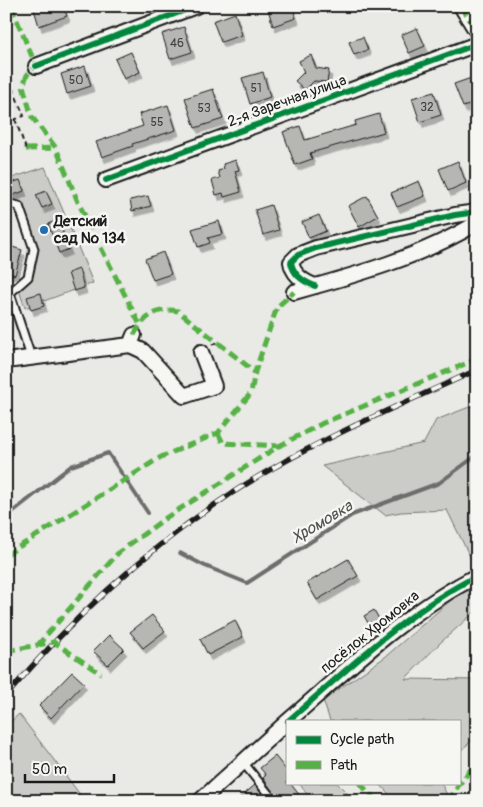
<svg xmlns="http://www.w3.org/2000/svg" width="483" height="807" font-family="Pangolin,sans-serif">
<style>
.green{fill:#cbcbc7;stroke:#747472}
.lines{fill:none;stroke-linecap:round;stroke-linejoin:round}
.stream{stroke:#6d6d6c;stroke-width:4}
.building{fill:#b6b6b3;stroke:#1c1c1c;filter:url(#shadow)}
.lane-casing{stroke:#1c1c1c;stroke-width:11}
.street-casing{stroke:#1c1c1c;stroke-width:18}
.path{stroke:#1c1c1c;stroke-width:2;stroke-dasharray:5 4;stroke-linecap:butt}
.lane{stroke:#f6f6f2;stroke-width:7}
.street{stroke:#f6f6f2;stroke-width:14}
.rail-casing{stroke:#1c1c1c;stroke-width:5.5}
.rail{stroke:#f6f6f2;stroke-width:4;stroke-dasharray:11;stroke-linecap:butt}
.quiet{stroke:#55b145;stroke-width:5;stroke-dasharray:10 5;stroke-linecap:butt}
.cycleway-casing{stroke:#f6f6f2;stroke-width:9}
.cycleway{stroke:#00873e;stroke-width:6}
.poi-dot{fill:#1f6fb2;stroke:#f6f6f2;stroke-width:2}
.labels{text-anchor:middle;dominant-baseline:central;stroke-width:5;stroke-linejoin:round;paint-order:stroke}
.number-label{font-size:12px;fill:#424242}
.street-label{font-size:15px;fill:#1c1c1c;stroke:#f6f6f2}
.poi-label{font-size:15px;font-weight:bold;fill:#1c1c1c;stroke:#f6f6f2;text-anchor:start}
.water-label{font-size:16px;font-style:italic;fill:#525251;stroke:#f6f6f2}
</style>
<defs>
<filter id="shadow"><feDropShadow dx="3" dy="5.5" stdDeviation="0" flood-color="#0004"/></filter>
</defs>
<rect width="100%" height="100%" fill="#e9e9e5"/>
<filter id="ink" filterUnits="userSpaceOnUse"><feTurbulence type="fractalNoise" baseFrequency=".02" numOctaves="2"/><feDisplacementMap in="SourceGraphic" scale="10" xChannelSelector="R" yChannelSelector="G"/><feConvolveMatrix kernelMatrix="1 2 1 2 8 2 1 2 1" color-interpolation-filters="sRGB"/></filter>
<g filter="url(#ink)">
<g class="green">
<path d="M45 167 93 283 25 308 19 290C48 261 35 240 24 206L6 199V180Z"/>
<polygon points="477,404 477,564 474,565 447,510 401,512 385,515 322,466 424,443 436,420"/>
<polygon points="466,587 477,604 477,610 440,643 405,679 477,680 477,736 459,752 459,721 330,721 323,700 385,657"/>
<polygon points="19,714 85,801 6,801 6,726"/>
<polygon points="299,783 337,783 355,801 312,801"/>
<polygon points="379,783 441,783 450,801 395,801"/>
</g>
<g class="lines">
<g class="stream">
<polyline points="6,517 71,466 108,453 148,513"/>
<polyline points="180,553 205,566 247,583 352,515 439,483 477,455"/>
</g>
</g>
<g class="building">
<polygon points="33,6 63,6 67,16 39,26"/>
<polygon points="267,6 292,6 296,18 273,26"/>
<polygon points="235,13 242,35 221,42 213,21"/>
<polygon points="184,27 192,52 170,59 162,34"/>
<polygon points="417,28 425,46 409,53 401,35"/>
<polygon points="363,37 368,50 354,55 349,42"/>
<polygon points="131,52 140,72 124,79 115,59"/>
<polygon points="311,55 316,68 329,70 327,82 314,81 305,90 295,81 304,72 299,61"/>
<polygon points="85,66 91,86 67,94 61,74"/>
<polygon points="263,72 270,97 250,104 242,78"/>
<polygon points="474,77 477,85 477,102 463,107 454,84"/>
<polygon points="213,89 223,119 195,128 185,98"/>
<polygon points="434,92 441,115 420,122 412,98"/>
<polygon points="168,105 176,130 132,144 133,146 102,157 96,142 143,126 139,114"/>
<polygon points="379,114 384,132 310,153 312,159 295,165 283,132 300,126 305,140 356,125 355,121"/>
<polygon points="236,160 239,170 235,171 241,192 224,197 223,193 216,195 212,180 220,178 218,171 224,169 223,164"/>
<polygon points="458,161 466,183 448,191 439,169"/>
<polygon points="20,180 24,191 8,197 6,185"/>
<polygon points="419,181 425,196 397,207 391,193"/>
<polygon points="46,191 52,204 42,208 36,195"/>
<polygon points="148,196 151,206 132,211 130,200"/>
<polygon points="367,196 378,216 359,227 348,206"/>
<polygon points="271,205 279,230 263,235 255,210"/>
<polygon points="319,215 326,231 309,238 302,222"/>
<polygon points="58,220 69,249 59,253 48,224"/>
<polygon points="219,221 223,234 208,238 210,243 198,247 192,229"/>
<polygon points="6,245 22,250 15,275 6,272"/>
<polygon points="163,252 171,274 153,280 145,259"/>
<polygon points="79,269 84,288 74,291 68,273"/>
<polygon points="41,293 44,306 31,310 27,297"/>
<polygon points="348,559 358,576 317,600 307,583"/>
<polygon points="374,610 383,626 373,631 364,616"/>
<polygon points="152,615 165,631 143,648 130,632"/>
<polygon points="235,620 243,637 208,655 200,639"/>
<polygon points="109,635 124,649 108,665 93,651"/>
<polygon points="72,672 84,683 51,718 39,706"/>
<polygon points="275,756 287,771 287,783 290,783 304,801 279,801 263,778 266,775 260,768"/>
<polygon points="255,785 267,801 236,801"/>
</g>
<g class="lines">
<defs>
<g id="lane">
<polyline points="6,203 19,206 34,249 28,277 10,293 31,357"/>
<polyline points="242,761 274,801"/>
</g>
<g id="street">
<polyline points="461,6 477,32"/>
<polyline points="36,66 196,6"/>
<polyline points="106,180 477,44"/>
<path d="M315 286C304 282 293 275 291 262L298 255 316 248 455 215 477 212"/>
<path d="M294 292C356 275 421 257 477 223"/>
<polyline points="130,345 143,351 184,396 214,386 201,352"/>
<polyline points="6,361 130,345 134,335"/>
<path d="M288 721C347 670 407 611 477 576"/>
<polyline points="200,801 287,722"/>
</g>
</defs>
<use href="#lane" class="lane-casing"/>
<use href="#street" class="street-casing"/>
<g class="path">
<polyline points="6,72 24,116 6,123"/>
<polyline points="15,119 26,149"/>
<polyline points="212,345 217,342"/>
</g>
<use href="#lane" class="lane"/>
<use href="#street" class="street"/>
<defs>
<path id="rail" d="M6 696C80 609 167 530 266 472 333 433 406 402 477 370"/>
</defs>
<use href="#rail" class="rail-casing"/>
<use href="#rail" class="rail"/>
<g class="quiet">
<polyline points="11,6 36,66 27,75 23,86 32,117 56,148 78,202 140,325"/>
<polyline points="461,6 477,32"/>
<polyline points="26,149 56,148"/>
<path d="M134 335C145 316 156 307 178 311L255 372"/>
<polyline points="218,433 223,443 279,446"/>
<polyline points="6,555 161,457 218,433 251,393 255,372 277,307 294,292"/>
<polyline points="37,646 119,552 167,517 279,446 323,423 477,359"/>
<polyline points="6,651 54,642 101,674"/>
<polyline points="360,783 376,801"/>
<polyline points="447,801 477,761"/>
</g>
<defs>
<g id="cycleway">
<polyline points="36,66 196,6"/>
<polyline points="106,180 477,44"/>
<path d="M315 286C304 282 293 275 291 262L298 255 316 248 455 215 477 212"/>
<path d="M288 721C347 670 407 611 477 576"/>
</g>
</defs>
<use href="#cycleway" class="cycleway-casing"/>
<use href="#cycleway" class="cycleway"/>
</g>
</g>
<circle class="poi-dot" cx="44" cy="230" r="5"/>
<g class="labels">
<g class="number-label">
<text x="177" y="43">46</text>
<text x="76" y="80">50</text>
<text x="256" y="88">51</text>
<text x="427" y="107">32</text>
<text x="204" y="108">53</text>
<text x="157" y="122">55</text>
</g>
<g class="street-label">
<text transform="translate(287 101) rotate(-20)">2-я Заречная улица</text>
<text transform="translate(370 632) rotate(-39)">посёлок Хромовка</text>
</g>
<g class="poi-label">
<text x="54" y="221">Детский<tspan x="54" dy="17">сад № 134</tspan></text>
</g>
<g class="water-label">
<text transform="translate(322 522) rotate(-31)">Хромовка</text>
</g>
</g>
<rect width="483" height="807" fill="none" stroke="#f6f6f2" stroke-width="25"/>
<rect x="12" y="12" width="458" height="782" fill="none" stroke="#1c1c1c" stroke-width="2" filter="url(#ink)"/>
<rect x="286" y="720" width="175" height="65" fill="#f6f6f2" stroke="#9f9f9c"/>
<rect x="296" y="736" width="25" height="8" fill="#00873e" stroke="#9f9f9c"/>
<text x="330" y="744" font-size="15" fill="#1c1c1c">Cycle path</text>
<rect x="296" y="761" width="25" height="8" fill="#55b145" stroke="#9f9f9c"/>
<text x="330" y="770" font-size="15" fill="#1c1c1c">Path</text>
<path d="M25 774v8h89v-8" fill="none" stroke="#1c1c1c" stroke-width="2.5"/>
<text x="32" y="774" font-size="15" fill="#1c1c1c" stroke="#f6f6f2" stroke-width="4" paint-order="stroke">50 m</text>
</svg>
